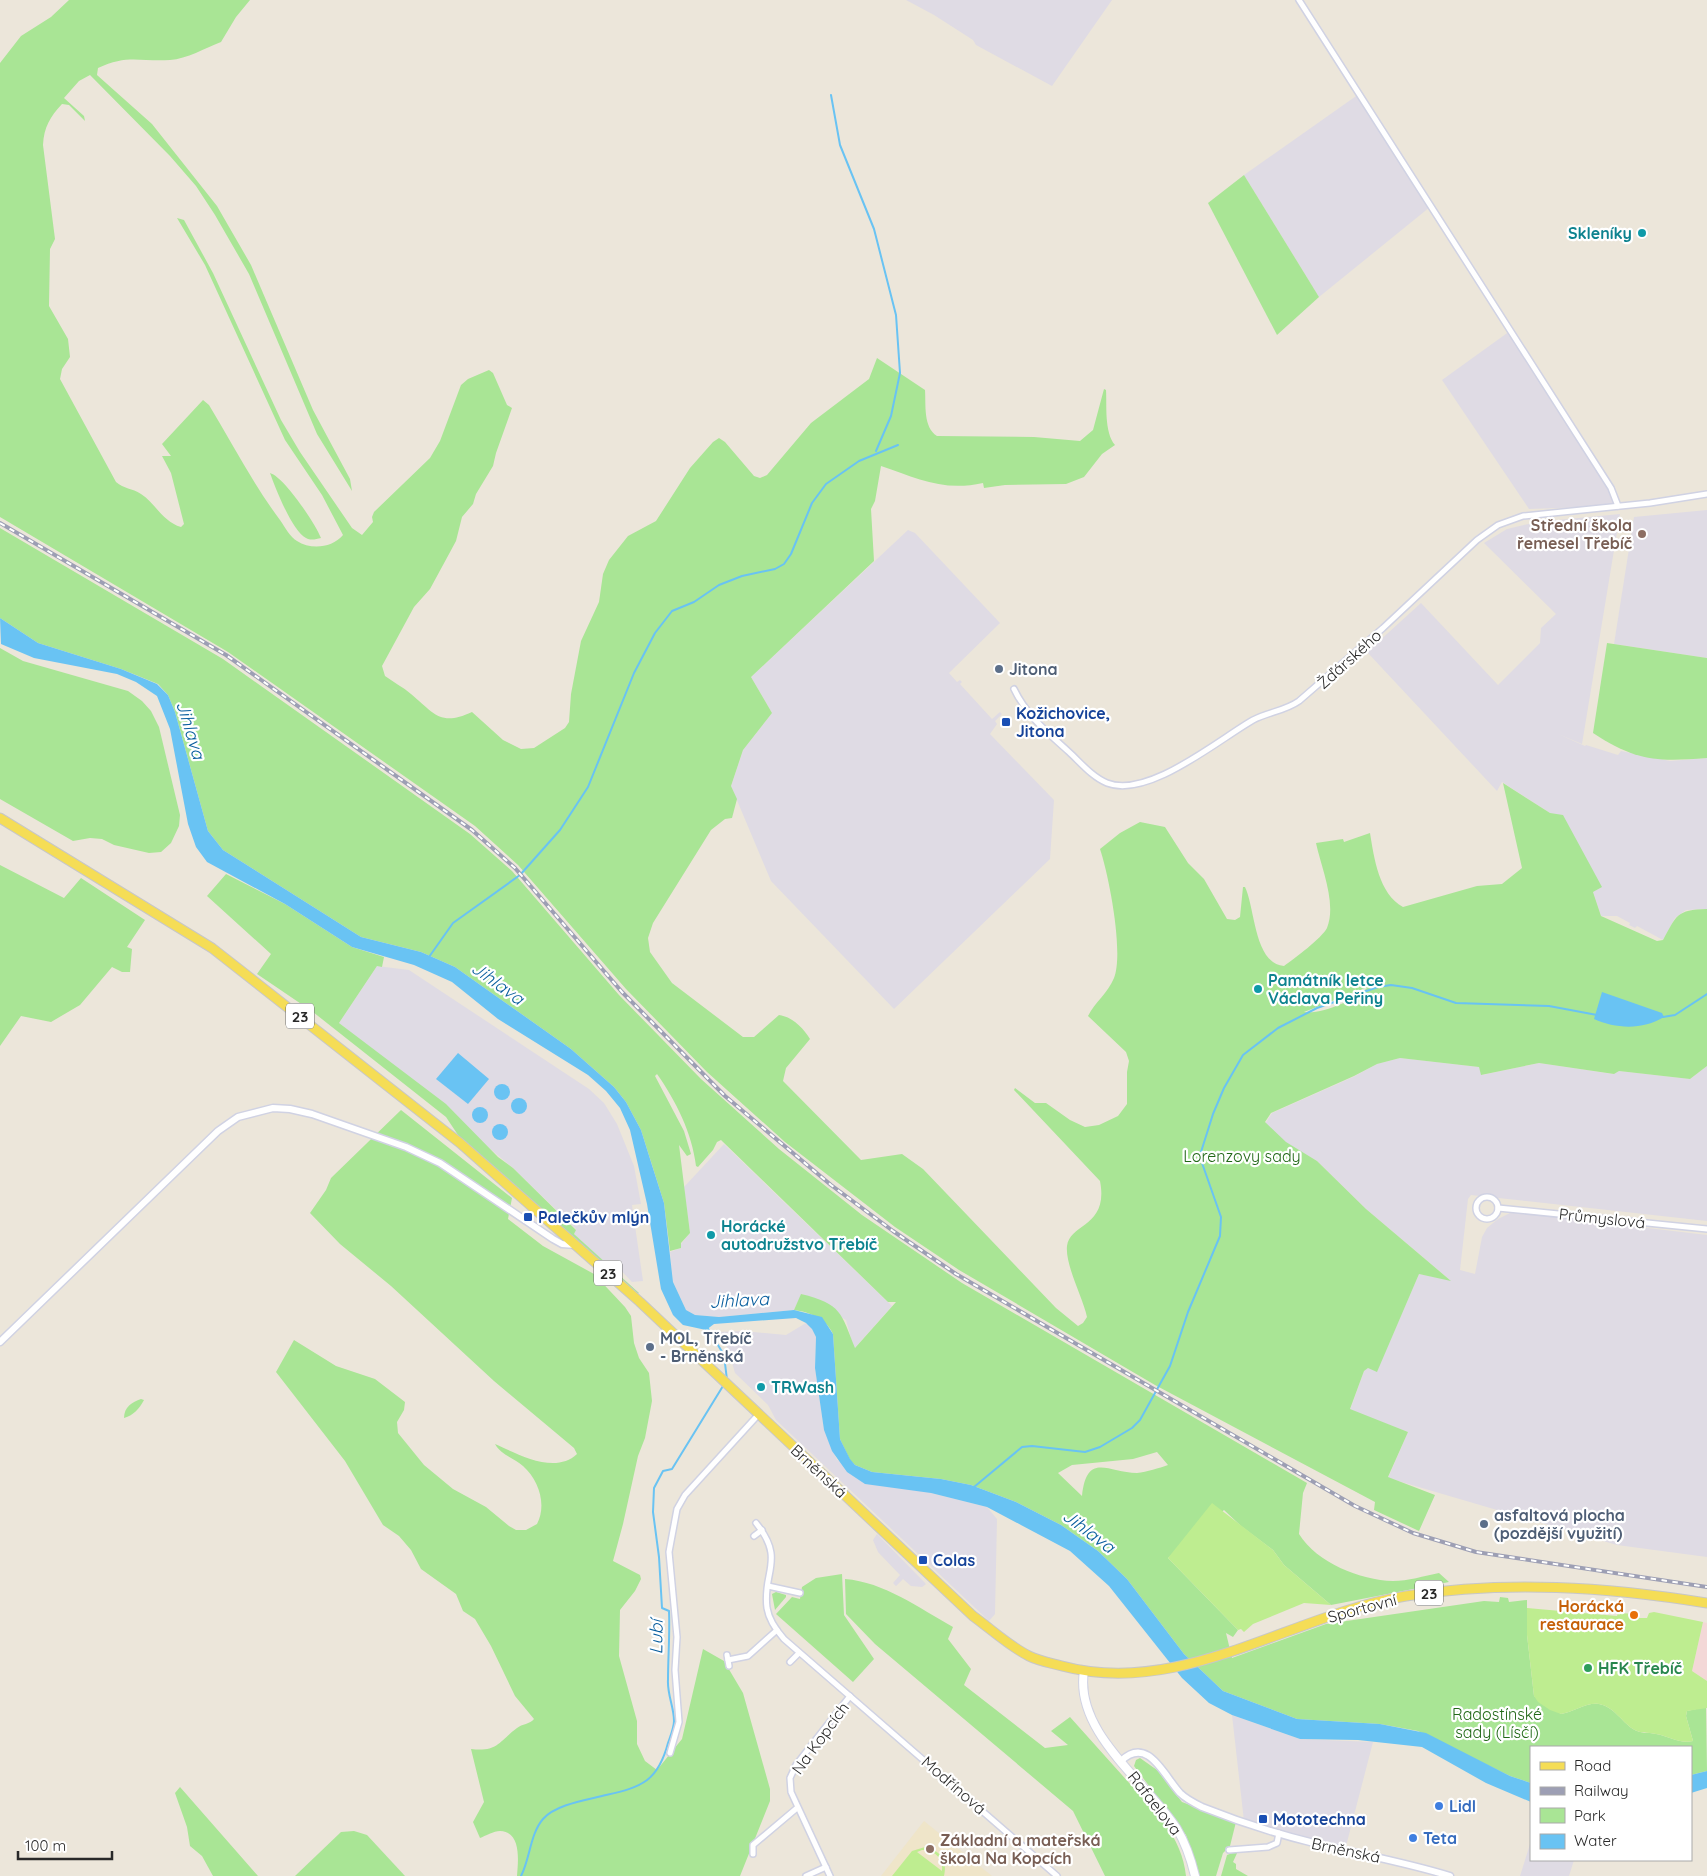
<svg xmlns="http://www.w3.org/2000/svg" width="1707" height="1876" font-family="Quicksand,sans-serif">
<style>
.industrial{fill:#dfdbe4}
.education{fill:#efe5c9}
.medical{fill:#f3d8d7}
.green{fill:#a9e595;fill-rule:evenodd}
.pitch{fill:#beed90;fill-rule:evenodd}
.water{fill:#69c3f3}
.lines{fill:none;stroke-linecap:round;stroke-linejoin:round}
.stream{stroke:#69c3f3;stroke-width:2}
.minor-casing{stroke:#d0d2e3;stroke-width:8}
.tertiary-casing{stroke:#d0d2e3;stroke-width:9}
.secondary-casing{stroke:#d0d2e3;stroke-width:10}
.primary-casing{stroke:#c7c7c7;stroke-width:11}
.minor{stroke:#fff;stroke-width:5}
.tertiary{stroke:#fff;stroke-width:6}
.secondary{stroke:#fff;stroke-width:8}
.primary{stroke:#f5dd56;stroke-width:9}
.rail-casing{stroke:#9d9fb4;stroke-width:4}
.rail{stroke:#fff;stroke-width:2;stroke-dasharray:5.5;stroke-linecap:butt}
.culture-dot{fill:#0f9aa8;stroke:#fff;stroke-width:2}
.education-dot{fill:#8d6e63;stroke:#fff;stroke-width:2}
.service-dot{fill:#5c6f8a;stroke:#fff;stroke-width:2}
.transit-dot{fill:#1a4fb4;stroke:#fff;stroke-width:2}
.food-dot{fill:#e8710a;stroke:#fff;stroke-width:2}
.leisure-dot{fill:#2e9e5b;stroke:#fff;stroke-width:2}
.shop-dot{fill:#3f7fe0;stroke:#fff;stroke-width:2}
.labels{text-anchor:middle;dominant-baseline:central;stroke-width:4.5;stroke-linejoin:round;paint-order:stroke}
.shield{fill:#fff;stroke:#696969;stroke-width:1}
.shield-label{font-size:15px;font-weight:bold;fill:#292929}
.culture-label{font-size:16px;font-weight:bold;fill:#0d838f;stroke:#fff;text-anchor:start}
.education-label{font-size:16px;font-weight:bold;fill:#785e54;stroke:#fff;text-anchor:end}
.street-label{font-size:16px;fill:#292929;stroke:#fff}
.service-label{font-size:16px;font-weight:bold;fill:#4e5e75;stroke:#fff;text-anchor:start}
.transit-label{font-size:16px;font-weight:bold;fill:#164399;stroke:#fff;text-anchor:start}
.park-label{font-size:16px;fill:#216817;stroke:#fff}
.food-label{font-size:16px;font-weight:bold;fill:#c56008;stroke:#fff;text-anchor:end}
.leisure-label{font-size:16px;font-weight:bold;fill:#27864d;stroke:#fff;text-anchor:start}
.shop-label{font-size:16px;font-weight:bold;fill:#366cbe;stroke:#fff;text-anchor:start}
.water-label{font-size:18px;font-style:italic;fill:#095e9e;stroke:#fff}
</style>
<rect width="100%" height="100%" fill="#ece6da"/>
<g class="industrial">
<polygon points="906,0 1112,0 1052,86 976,45 973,40 934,15"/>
<polygon points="1359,94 1430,207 1319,297 1244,175"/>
<polygon points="1510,331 1611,488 1618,506 1529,509 1442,380"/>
<polygon points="1707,510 1707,658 1614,644 1634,517"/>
<polygon points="1620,514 1582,744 1558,734 1585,746 1586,745 1618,755 1621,751 1670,761 1707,758 1707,909 1686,910 1675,918 1663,940 1637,926 1635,928 1629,925 1630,923 1617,916 1601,916 1593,892 1601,887 1550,813 1502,782 1497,791 1367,652 1421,603 1498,685 1540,643 1541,628 1556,614 1484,543 1507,529 1537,522"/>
<polygon points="908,530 915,533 1000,623 949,673 957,682 960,680 962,682 960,684 992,719 1000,712 1002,714 995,721 997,724 990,734 1054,800 1050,859 894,1009 771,881 731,786 743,750 772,713 751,677"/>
<polygon points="377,966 409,970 589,1089 604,1103 617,1124 634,1166 641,1204 632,1205 643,1281 632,1282 613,1262 608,1266 574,1234 576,1229 513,1168 339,1023"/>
<polygon points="1400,1058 1479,1067 1482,1075 1539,1063 1613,1074 1619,1071 1690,1079 1707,1066 1707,1221 1471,1195 1468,1199 1460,1270 1475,1274 1482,1237 1487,1228 1498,1219 1512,1212 1707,1235 1707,1557 1617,1545 1388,1478 1408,1432 1350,1410 1364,1371 1368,1368 1377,1371 1419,1274 1450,1280 1366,1209 1317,1161 1285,1142 1265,1124 1272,1113 1353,1077 1377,1064"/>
<polygon points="724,1144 892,1306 854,1349 846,1320 802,1294 794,1310 719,1317 694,1315 686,1310 673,1282 670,1252 681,1248 681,1244 690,1233 684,1187"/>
<polygon points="806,1323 812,1329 816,1337 815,1368 824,1430 837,1460 931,1493 987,1507 997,1519 995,1614 989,1621 776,1420 768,1405 735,1373 728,1349 719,1332 743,1331 786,1335"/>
<polygon points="877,1534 926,1584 922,1587 911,1586 903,1579 896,1586 893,1583 900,1575 878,1552 873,1540"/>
<polygon points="1232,1715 1300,1739 1373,1742 1345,1850 1244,1821"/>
<polygon points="1531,1841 1531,1860 1574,1860 1569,1876 1520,1876"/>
</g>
<polygon class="education" points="924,1821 992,1876 881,1876"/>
<polygon class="medical" points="1703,1622 1707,1623 1707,1681 1692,1671"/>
<g class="green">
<path d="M69 0H250L236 17 221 42C205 48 187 59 170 60 141 62 127 54 98 68L97 75 152 124 217 206 251 265 313 410 350 479 352 491 317 434 249 274 215 215 196 186 170 156 90 75 79 81 64 98 84 116 85 121 69 105 62 104C50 117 44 127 43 145L55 239 50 249 49 306 68 339 70 357 62 369 60 379 116 482C124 489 132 488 141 494 155 503 163 522 181 527L184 524 171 473 162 456H171L162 444 203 400 209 405C232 443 253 484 280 520 285 527 290 537 297 541 311 550 332 548 343 535L322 495 285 440 205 265 177 218 184 220 213 273 281 420 300 452 352 528 362 535 373 522 372 517 374 512 430 458 440 441 461 385 468 379 489 370 493 373 507 405 512 408 496 453 493 466 476 494 473 504 462 517 456 541 449 554 430 589 414 607 382 666 385 676C393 682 403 687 411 694 434 713 440 727 472 712L503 740 521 749 534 748 565 728 569 722 571 694 581 641 599 602 603 574 609 560 628 536 656 521 690 468 713 442 719 438 725 442 754 476 760 478 767 475 811 423 869 379 877 358 925 390C926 405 923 427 937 436L1034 437 1080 441 1093 430 1104 389 1106 390C1107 405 1104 432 1115 445L1102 454 1084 477 1066 484 1005 485 984 488 983 483C943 492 917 478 881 466L875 501 871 509 874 561 751 677 772 713 743 750 731 786 737 799 732 818 725 819 711 830 653 923 648 938 650 952 672 983 743 1037H754L779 1015C793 1017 803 1028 810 1039L786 1068 783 1081 861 1160 902 1154 923 1169 1056 1308 1078 1326 1083 1323 1087 1317C1083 1298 1065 1265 1067 1246 1070 1223 1109 1227 1100 1181L1014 1090 1015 1088 1035 1103H1046L1070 1120 1085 1127 1099 1125 1118 1116 1127 1104V1072L1129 1061 1126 1052 1088 1016C1095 1002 1108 993 1114 978 1124 953 1109 876 1100 849L1120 833 1140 822 1165 827 1188 863 1204 879 1227 919 1235 920 1240 917 1243 887H1245C1255 907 1254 964 1284 966 1294 959 1322 938 1327 928 1337 903 1321 867 1316 843L1343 839 1344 842 1370 833C1374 858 1379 894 1403 907L1477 886 1502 884 1522 868 1503 783 1550 813 1563 815 1602 887 1593 892 1601 916 1657 941 1663 940C1677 915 1676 910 1707 909V1066L1690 1079 1619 1071 1614 1074 1539 1063 1481 1075 1479 1067 1400 1058 1377 1064 1354 1076 1271 1113 1265 1122 1286 1142 1317 1161 1366 1209 1451 1281 1419 1274 1377 1372 1368 1368 1364 1371 1350 1409 1408 1432 1388 1477 1435 1495 1419 1531 1374 1510 1375 1502 1155 1385 959 1270 895 1227 785 1142 707 1072 626 989 518 865 475 826 228 652 0 517V63L21 36 51 17ZM1368 987C1358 999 1321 1015 1304 1012Z"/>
<polygon points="1244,175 1319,297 1277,335 1208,203"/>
<path d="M270 473C284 477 315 523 321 538 316 539 311 541 306 538 292 531 275 487 270 473Z"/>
<path d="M0 528 223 659 470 834 512 871 619 995 701 1079 779 1149 862 1215 962 1283 1307 1483 1303 1493 1299 1534C1317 1563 1360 1580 1393 1581 1408 1581 1424 1576 1439 1573L1449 1582 1331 1605 1284 1565 1273 1550 1241 1526 1224 1510 1168 1558 1238 1630 1233 1637 1226 1633 1232 1658 1326 1624 1484 1601 1499 1602 1500 1597 1508 1598 1509 1602 1527 1600V1635L1534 1696 1561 1714C1573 1712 1587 1702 1599 1704 1614 1707 1621 1721 1633 1729 1640 1734 1648 1732 1656 1734 1669 1736 1679 1744 1693 1741L1686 1716 1687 1711 1706 1707 1707 1771 1691 1775V1747H1531V1783L1510 1776 1418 1731 1380 1724 1297 1719 1223 1691 1184 1654 1127 1579 1098 1551 1061 1525 1016 1502 971 1485 941 1479 872 1472 855 1465 850 1460 840 1439 833 1334C826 1318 809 1312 794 1310L801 1294C842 1304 841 1313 855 1348L896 1302H888L721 1140 717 1142 713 1150 698 1167 696 1166C692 1133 676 1101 657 1074L655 1076 684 1131 691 1154 687 1156 679 1145 690 1233 681 1243V1248L670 1251 664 1203 641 1130 626 1102 614 1087 571 1049 455 967 421 952 361 937 223 850 208 831 175 712 168 695 158 684 121 669 38 643 0 618ZM1157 1452 1168 1465C1159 1468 1147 1472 1137 1473 1108 1473 1087 1451 1082 1496L1058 1473 1072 1465 1133 1459Z"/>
<path d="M1607 643 1707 658V758C1656 762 1636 761 1593 733Z"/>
<polygon points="0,648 23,661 128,691 142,701 151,711 159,727 180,815 179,826 171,843 161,852 149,853 114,845 102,839 90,838 73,841 0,799"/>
<polygon points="0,865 64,898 81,878 145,920 127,947 132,949 130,972 122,972 112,967 80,1005 51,1022 21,1016 0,1046"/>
<polygon points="226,874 285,904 352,947 384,957 382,967 377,966 339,1023 446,1104 498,1157 513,1168 576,1230 574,1234 639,1293 637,1294 460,1138 446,1117 313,1012 257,974 271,954 207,896"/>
<path d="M401 1110 512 1198 508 1219 543 1246 594 1274 625 1307 631 1316 634 1343 639 1358 649 1373 652 1401 645 1438 638 1456 623 1524 613 1561 640 1575 641 1579 635 1591 620 1610 619 1656 637 1721V1744L645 1761 657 1770 682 1739 703 1649 724 1661 743 1693 770 1789V1801L740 1876H517C518 1862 522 1832 500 1831 494 1831 485 1836 480 1838L473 1822 484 1802 471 1749C498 1752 498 1742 517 1728 522 1724 530 1724 534 1719L515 1696 491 1646 475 1619 463 1611 456 1594 421 1569 411 1550 399 1536 383 1525 345 1461 276 1372 294 1340 336 1366 375 1379 405 1402 404 1410 397 1422 398 1433 424 1465 453 1489 486 1507 509 1526 516 1530H526L537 1524C547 1505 539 1480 523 1466 514 1458 501 1455 495 1444 518 1454 555 1475 577 1454L574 1448 494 1381 391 1286 340 1244 310 1213 326 1190 331 1178Z"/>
<path d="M141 1399 144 1400C139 1409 134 1415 124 1418 124 1407 132 1402 141 1399Z"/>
<polygon points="842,1574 844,1615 874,1659 853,1682 776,1614 792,1597 800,1599 802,1587 816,1578"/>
<path d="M845 1579C884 1582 919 1608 953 1627L948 1639 971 1669 964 1685 1045 1748 1068 1745 1051 1731 1070 1717 1165 1823C1176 1840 1184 1856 1186 1876H1105L1073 1811 875 1644 846 1614Z"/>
<polygon points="776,1592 786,1595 786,1597 775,1610 772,1594"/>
<polygon points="1140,1758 1157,1770 1182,1802 1236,1822 1230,1846 1223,1853 1216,1876 1199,1876 1186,1835 1134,1766 1136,1760"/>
<polygon points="180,1787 258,1876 213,1876 202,1856 190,1846 187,1827 175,1793"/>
<polygon points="354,1831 367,1835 405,1876 295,1876 341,1832"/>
<polygon points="1238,1851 1233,1862 1236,1864 1236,1869 1248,1876 1221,1876 1227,1855"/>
</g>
<g class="pitch">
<polygon points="1212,1503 1273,1550 1284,1565 1331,1605 1304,1603 1253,1624 1244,1632 1241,1629 1238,1630 1168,1558"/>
<path d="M1527 1608 1617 1616 1618 1613 1639 1614V1618H1647L1649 1613 1654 1612 1703 1622 1692 1671 1707 1681V1708L1687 1711 1686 1716 1693 1741C1679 1744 1669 1736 1656 1734 1648 1732 1640 1734 1633 1729 1621 1721 1614 1707 1599 1704 1587 1702 1573 1712 1561 1714L1550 1710 1538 1702 1534 1696 1527 1635Z"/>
<path d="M925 1847C940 1850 948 1861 944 1876H892L912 1851ZM922 1850C934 1850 944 1858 942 1871L917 1852Z"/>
</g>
<g class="water">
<polygon points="0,618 38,643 121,669 157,684 168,695 175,712 208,831 223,850 361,937 421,952 455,967 571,1049 614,1087 626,1102 641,1130 651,1162 664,1203 673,1282 686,1310 695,1315 719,1317 794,1310 822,1317 833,1334 840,1439 850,1459 855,1465 872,1472 941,1479 971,1485 1016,1502 1061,1525 1098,1551 1127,1579 1184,1654 1223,1691 1297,1719 1380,1724 1426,1733 1510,1776 1531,1783 1531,1802 1486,1783 1422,1747 1358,1740 1300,1739 1232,1715 1209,1703 1182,1678 1109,1586 1070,1551 987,1507 931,1493 865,1484 847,1472 832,1451 824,1430 815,1368 816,1337 812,1329 806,1323 796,1318 714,1324 706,1330 683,1325 673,1315 661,1289 647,1204 630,1130 620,1108 606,1091 588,1075 498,1019 452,982 414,965 352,947 285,904 207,862 196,847 188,824 170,729 157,696 136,682 117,674 34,658 1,644"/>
<path d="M1602 992 1662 1013 1664 1017C1643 1030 1616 1029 1594 1019Z"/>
<polygon points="458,1053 489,1079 468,1104 436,1079"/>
<circle cx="502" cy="1092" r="8"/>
<circle cx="519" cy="1106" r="8"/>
<circle cx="480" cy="1115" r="8"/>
<circle cx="500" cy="1132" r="8"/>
<polygon points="1707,1771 1707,1788 1691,1793 1691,1775"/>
</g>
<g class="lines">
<g class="stream">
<polyline points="831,95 840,145 874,229 896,315 900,373 891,416 876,451"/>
<polyline points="429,957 453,923 520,875 560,830 588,787 634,673 655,633 672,611 694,602 719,585 742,576 775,569 784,564 791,554 812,503 826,484 859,461 898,445"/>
<polyline points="1663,1017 1675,1015 1707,994"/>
<polyline points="707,1327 724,1355 727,1380"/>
<polyline points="974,1487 1022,1447 1032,1446 1085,1452 1100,1447 1132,1428 1140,1420 1170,1366 1188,1312 1220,1236 1221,1217 1202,1163 1201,1152 1213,1114 1224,1088 1243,1055 1278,1028 1317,1008 1378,987 1391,985 1412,988 1456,1003 1549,1006 1597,1015"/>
<path d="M521 1876C530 1859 530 1834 543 1819 556 1804 587 1800 606 1795 642 1787 658 1781 668 1743 670 1737 674 1728 674 1721 674 1707 667 1694 668 1680 668 1657 670 1634 669 1611L662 1608 659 1557 653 1512 654 1488 663 1471 672 1469 723 1386"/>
</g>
<defs>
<g id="minor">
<polyline points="1299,0 1611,488 1618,506"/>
<path d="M1014 689C1027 716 1047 732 1069 752 1080 762 1092 777 1107 783 1148 799 1218 740 1253 720 1268 712 1285 711 1299 701L1383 628 1477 540 1498 525 1523 516 1650 503 1707 494"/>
<circle cx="1487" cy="1208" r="11"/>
<polyline points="1498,1208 1707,1229"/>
<path d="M756 1523C786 1560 762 1572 767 1608 769 1620 776 1630 784 1639L1057 1876"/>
<polyline points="754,1536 762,1530"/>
<polyline points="768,1586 800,1593"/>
<polyline points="727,1655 729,1666"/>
<polyline points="728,1660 748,1656 777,1630"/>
<polyline points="790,1662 799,1653"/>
<polyline points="670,1753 679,1722 675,1670 677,1637 669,1552 677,1509 685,1495 758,1415"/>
<polyline points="1229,1850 1268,1847 1277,1843 1279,1833"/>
<polyline points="753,1854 753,1845 797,1808"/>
<polyline points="806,1876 826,1867"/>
<polyline points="830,1876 791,1792 790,1778 796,1765 850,1696"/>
</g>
<g id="tertiary">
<polyline points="0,1342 218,1131 238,1117 273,1108 290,1109 312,1114 406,1147 440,1163 553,1239 562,1244 576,1245"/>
<path d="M1121 1761C1148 1735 1164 1776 1180 1793 1186 1799 1194 1803 1202 1807 1237 1821 1277 1834 1314 1843 1359 1854 1405 1862 1450 1876"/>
</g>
<path id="secondary" d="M1084 1671C1074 1733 1147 1782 1177 1829 1186 1844 1191 1859 1195 1876"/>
<path id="primary" d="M0 818 212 948 460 1143 640 1302 973 1616C991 1629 1009 1646 1029 1656 1039 1661 1051 1663 1062 1666 1182 1698 1290 1615 1406 1596 1506 1580 1607 1587 1707 1603"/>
</defs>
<use href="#minor" class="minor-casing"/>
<use href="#tertiary" class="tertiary-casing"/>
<use href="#secondary" class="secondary-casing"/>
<use href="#primary" class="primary-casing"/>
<use href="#minor" class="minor"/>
<use href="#tertiary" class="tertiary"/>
<use href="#secondary" class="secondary"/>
<use href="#primary" class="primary"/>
<defs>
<polyline id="rail" points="0,523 226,655 472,830 515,868 622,992 725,1096 831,1185 893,1231 956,1274 1355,1506 1413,1533 1476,1552 1707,1587"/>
</defs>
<use href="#rail" class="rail-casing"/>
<use href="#rail" class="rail"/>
</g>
<g class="culture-dot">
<circle cx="1642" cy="233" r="5"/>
<circle cx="1258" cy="989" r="5"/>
<circle cx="711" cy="1235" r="5"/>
<circle cx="761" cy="1387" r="5"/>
</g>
<g class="education-dot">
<circle cx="1642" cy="534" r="5"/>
<circle cx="930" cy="1849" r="5"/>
</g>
<g class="service-dot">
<circle cx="999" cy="669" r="5"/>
<circle cx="650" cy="1347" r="5"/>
<circle cx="1484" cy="1524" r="5"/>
</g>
<g class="transit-dot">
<rect x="1001" y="717" width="10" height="10" rx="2.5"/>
<rect x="523" y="1212" width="10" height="10" rx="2.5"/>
<rect x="918" y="1555" width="10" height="10" rx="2.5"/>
<rect x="1258" y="1814" width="10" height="10" rx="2.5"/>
</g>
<circle class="food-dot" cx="1634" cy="1615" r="5"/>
<circle class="leisure-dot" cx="1588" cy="1668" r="5"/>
<g class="shop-dot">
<circle cx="1439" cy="1806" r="5"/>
<circle cx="1413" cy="1838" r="5"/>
</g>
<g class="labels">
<g class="shield">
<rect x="286" y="1003.5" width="28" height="25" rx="4"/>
<rect x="594" y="1260.5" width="28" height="25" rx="4"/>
<rect x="1415" y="1580.5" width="28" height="25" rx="4"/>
</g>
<g class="shield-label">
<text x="300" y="1016">23</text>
<text x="608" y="1273">23</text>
<text x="1429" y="1593">23</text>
</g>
<g class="culture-label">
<text x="1632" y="233" text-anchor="end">Skleníky</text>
<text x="1268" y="980">Památník letce<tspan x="1268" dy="18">Václava Peřiny</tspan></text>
<text x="721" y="1226">Horácké<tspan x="721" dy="18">autodružstvo Třebíč</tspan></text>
<text x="771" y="1387">TRWash</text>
</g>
<g class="education-label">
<text x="1632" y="525">Střední škola<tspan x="1632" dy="18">řemesel Třebíč</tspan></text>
<text x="940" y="1840" text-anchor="start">Základní a mateřská<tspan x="940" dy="18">škola Na Kopcích</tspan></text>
</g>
<g class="street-label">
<text transform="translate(1349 659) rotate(-42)">Žďárského</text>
<text transform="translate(1602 1218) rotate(6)">Průmyslová</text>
<text transform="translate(819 1471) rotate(43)">Brněnská</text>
<text transform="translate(1362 1608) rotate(-15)">Sportovní</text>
<text transform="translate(820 1738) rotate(-54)">Na Kopcích</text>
<text transform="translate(954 1785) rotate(41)">Modřínová</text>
<text transform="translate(1155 1803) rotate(52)">Rafaelova</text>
<text transform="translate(1346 1850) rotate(12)">Brněnská</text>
</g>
<g class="service-label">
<text x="1009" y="669">Jitona</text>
<text x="660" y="1338">MOL, Třebíč<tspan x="660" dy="18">- Brněnská</tspan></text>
<text x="1494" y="1515">asfaltová plocha<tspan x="1494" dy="18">(pozdější využití)</tspan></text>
</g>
<g class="transit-label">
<text x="1016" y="713">Kožichovice,<tspan x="1016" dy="18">Jitona</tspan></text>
<text x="538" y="1217">Palečkův mlýn</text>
<text x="933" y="1560">Colas</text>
<text x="1273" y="1819">Mototechna</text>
</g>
<g class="park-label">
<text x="1242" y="1156">Lorenzovy sady</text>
<text x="1497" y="1714">Radostínské<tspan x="1497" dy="18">sady (Lísčí)</tspan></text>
</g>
<g class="food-label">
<text x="1624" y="1606">Horácká<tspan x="1624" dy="18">restaurace</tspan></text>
</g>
<g class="leisure-label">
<text x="1598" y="1668">HFK Třebíč</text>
</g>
<g class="shop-label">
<text x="1449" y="1806">Lidl</text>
<text x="1423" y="1838">Teta</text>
</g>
<g class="water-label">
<text transform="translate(191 730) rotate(73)">Jihlava</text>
<text transform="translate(498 983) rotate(36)">Jihlava</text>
<text transform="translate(739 1300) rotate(-3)">Jihlava</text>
<text transform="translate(1089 1531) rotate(37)">Jihlava</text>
<text transform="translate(656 1637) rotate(-89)">Lubí</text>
</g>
</g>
<rect x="1530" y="1746" width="162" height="115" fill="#ffffff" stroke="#a9a9a9"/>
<rect x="1540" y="1762" width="25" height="8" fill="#f5dd56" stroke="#a9a9a9"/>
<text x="1574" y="1771" font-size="15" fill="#292929">Road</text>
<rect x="1540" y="1787" width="25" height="8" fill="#9d9fb4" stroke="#a9a9a9"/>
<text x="1574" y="1796" font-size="15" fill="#292929">Railway</text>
<rect x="1540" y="1808" width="25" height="15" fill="#a9e595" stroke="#a9a9a9"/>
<text x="1574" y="1821" font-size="15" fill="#292929">Park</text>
<rect x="1540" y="1834" width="25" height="15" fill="#69c3f3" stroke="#a9a9a9"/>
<text x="1574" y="1846" font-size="15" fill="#292929">Water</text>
<path d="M18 1851v8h94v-8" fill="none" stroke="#292929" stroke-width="2.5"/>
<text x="25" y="1851" font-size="15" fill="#292929" stroke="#ffffff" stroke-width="4" paint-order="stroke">100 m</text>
</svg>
